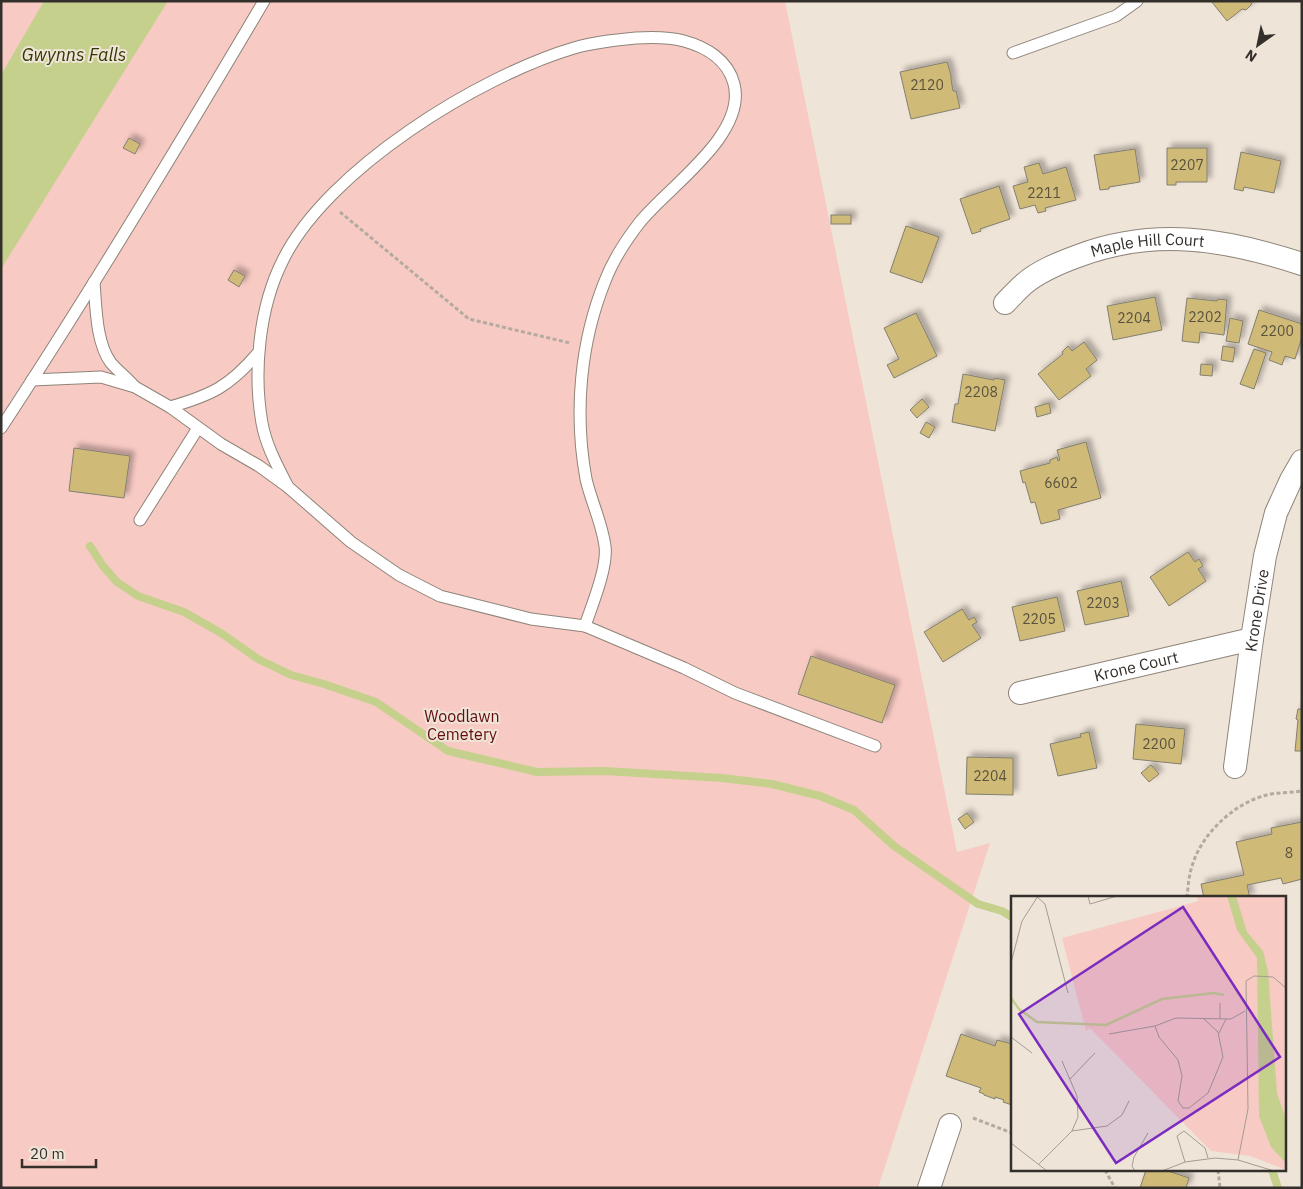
<svg xmlns="http://www.w3.org/2000/svg" width="1303" height="1189" font-family="'IBM Plex Sans',sans-serif">
<style>
.green{fill:#f8cac4}
.water{fill:#c5d08c}
.lines{fill:none;stroke-linecap:round;stroke-linejoin:round}
.stream{stroke:#c5d08c;stroke-width:8}
.building{fill:#cfbb77;stroke:#827f71;filter:url(#shadow)}
.service-casing{stroke:#8e8479;stroke-width:13}
.minor-casing{stroke:#8e8479;stroke-width:24}
.path{stroke:#b3aaa1;stroke-width:3;stroke-dasharray:4 2.5;stroke-linecap:butt}
.service{stroke:#fff;stroke-width:11}
.minor{stroke:#fff;stroke-width:22}
.labels{text-anchor:middle;dominant-baseline:central;stroke-width:4;stroke-linejoin:round;paint-order:stroke}
.number-label{font-size:14px;fill:#5a523e}
.street-label{font-size:16px;fill:#332f2b;stroke:#efe4d8}
.park-label{font-size:16px;fill:#630c0f;stroke:#efe4d8}
.water-label{font-size:18px;font-style:italic;fill:#323802;stroke:#efe4d8}
.inset-river{fill:none;stroke:#c5d08c;stroke-width:2.5}
.inset-road{fill:none;stroke:#a49c93;stroke-width:1}
.view{fill:#7b2cbf;fill-opacity:0.15;stroke:#7b2cbf;stroke-width:2.5}
.inset-edge{fill:none;stroke:#332f2b;stroke-width:2.5}
</style>
<defs>
<filter id="shadow"><feDropShadow dx="4.5" dy="-4.5" stdDeviation="2.5" flood-color="#0004"/></filter>
</defs>
<rect width="100%" height="100%" fill="#efe4d8"/>
<polygon class="green" points="1,1 785,1 957,852 990,843 878,1188 1,1188"/>
<polygon class="water" points="44,1 168,1 1,269 1,75"/>
<g class="lines">
<g class="stream">
<polyline points="90,546 103,566 117,582 138,596 184,612 221,633 258,659 291,675 324,684 376,702 448,751 537,772 605,771 722,778 772,784 820,796 854,810 894,846 978,904 1002,911 1012,917"/>
<polyline points="1272,1170 1278,1188"/>
</g>
</g>
<g class="building">
<polygon points="1211,1 1252,1 1251,5 1246,10 1242,9 1227,21"/>
<polygon points="947,62 951,75 951,79 953,91 956,91 960,108 911,119 900,72"/>
<polygon points="129,138 140,144 135,154 123,148"/>
<polygon points="1167,148 1207,148 1207,182 1176,182 1176,185 1167,185"/>
<polygon points="1135,149 1140,182 1109,187 1109,189 1100,190 1094,155"/>
<polygon points="1241,152 1281,161 1274,193 1244,187 1243,191 1234,189"/>
<polygon points="1039,163 1043,174 1066,167 1076,200 1045,208 1046,211 1038,213 1035,205 1020,209 1013,186 1028,182 1024,167"/>
<polygon points="999,186 1010,219 980,229 981,231 972,234 960,199"/>
<rect x="831" y="215" width="20" height="9"/>
<polygon points="906,226 939,237 922,283 890,272"/>
<polygon points="234,270 245,276 239,287 228,280"/>
<polygon points="1155,297 1162,330 1113,340 1107,306"/>
<polygon points="1187,298 1217,301 1218,299 1227,300 1224,335 1200,332 1199,343 1182,341"/>
<polygon points="1259,310 1302,324 1302,337 1295,359 1285,356 1282,365 1269,360 1272,352 1248,344"/>
<polygon points="916,313 937,356 894,378 887,365 899,359 884,328"/>
<polygon points="1230,318 1243,321 1239,343 1226,341"/>
<polygon points="1084,342 1097,360 1086,369 1091,376 1059,400 1038,374 1063,354 1062,352 1068,346 1072,351"/>
<polygon points="1223,346 1235,348 1233,362 1221,360"/>
<polygon points="1254,349 1266,353 1254,389 1240,384"/>
<polygon points="1201,364 1213,365 1212,376 1200,375"/>
<polygon points="963,374 994,380 995,378 1005,380 995,431 952,422 955,404 958,404"/>
<polygon points="922,399 929,407 917,418 910,410"/>
<polygon points="1049,403 1051,413 1037,417 1035,407"/>
<polygon points="926,422 935,427 929,438 920,433"/>
<polygon points="1086,442 1101,498 1058,510 1060,519 1041,524 1035,502 1031,503 1025,482 1023,483 1020,471 1050,463 1050,460 1057,457 1058,461 1060,460 1057,450"/>
<polygon points="74,448 130,456 124,498 69,491"/>
<polygon points="1188,552 1195,562 1199,559 1203,566 1198,569 1206,581 1169,606 1150,577"/>
<polygon points="1121,581 1129,616 1085,625 1077,591"/>
<polygon points="1057,597 1065,631 1020,641 1012,607"/>
<polygon points="962,609 969,620 974,617 977,622 972,625 981,638 943,662 924,632"/>
<polygon points="811,656 895,685 882,723 798,694"/>
<polygon points="1298,709 1302,709 1302,751 1295,751 1298,720 1296,719"/>
<polygon points="1136,724 1185,729 1181,764 1133,759"/>
<polygon points="1089,732 1097,768 1058,776 1050,744 1081,737 1080,734"/>
<polygon points="967,757 1013,758 1013,795 966,794"/>
<polygon points="1151,765 1159,774 1149,782 1141,773"/>
<polygon points="967,813 974,822 965,829 958,819"/>
<polygon points="1302,822 1302,879 1283,884 1281,878 1247,885 1250,898 1204,898 1201,884 1244,875 1236,842 1272,834 1271,828"/>
<polygon points="961,1034 995,1046 997,1040 1012,1044 1012,1105 1003,1102 1004,1100 995,1097 995,1099 984,1095 984,1094 979,1092 981,1088 946,1076"/>
<polygon points="1146,1170 1165,1170 1189,1178 1186,1188 1140,1188"/>
</g>
<g class="lines">
<defs>
<g id="service">
<polyline points="1013,53 1116,16 1137,1"/>
<path d="M94 282C96 307 96 343 111 363 118 371 127 378 134 386"/>
<polyline points="32,380 101,377 135,387 170,407 221,444 259,466 288,487 351,542 399,575 440,596 531,619 585,626 684,668 735,693 875,746"/>
<path d="M170 407C212 395 230 386 258 353"/>
<path d="M1 428C93 288 179 145 264 1"/>
<path d="M288 487C278 467 266 446 262 423 253 372 259 307 283 260 327 170 479 76 574 48 594 42 615 40 636 38 652 37 669 37 684 41 706 47 728 60 734 84 747 135 668 187 640 222 626 240 613 260 605 281 580 343 574 413 586 479 591 501 602 523 605 546 608 567 592 605 585 626"/>
<polyline points="140,520 198,428"/>
</g>
<g id="minor">
<path id="s1" d="M1005 303C1011 297 1017 290 1024 284 1039 271 1059 263 1078 256 1155 227 1226 239 1302 264"/>
<path id="s2" d="M1020 693 1252 639"/>
<path id="s3" d="M1235 767 1252 639 1265 556 1276 513 1291 480 1302 461"/>
<polyline points="929,1188 950,1125"/>
</g>
</defs>
<use href="#service" class="service-casing"/>
<use href="#minor" class="minor-casing"/>
<g class="path">
<polyline points="340,212 469,319 570,343"/>
<path d="M1187 898C1188 886 1189 874 1193 863 1203 833 1233 805 1263 796 1275 792 1290 793 1302 791"/>
<polyline points="973,1118 1012,1133"/>
<polyline points="1105,1170 1115,1188"/>
<polyline points="1218,1170 1220,1188"/>
</g>
<use href="#service" class="service"/>
<use href="#minor" class="minor"/>
</g>
<g class="labels">
<g class="number-label">
<text x="927" y="85">2120</text>
<text x="1187" y="165">2207</text>
<text x="1044" y="193">2211</text>
<text x="1205" y="317">2202</text>
<text x="1134" y="318">2204</text>
<text x="1277" y="331">2200</text>
<text x="981" y="392">2208</text>
<text x="1061" y="483">6602</text>
<text x="1103" y="603">2203</text>
<text x="1039" y="619">2205</text>
<text x="1159" y="744">2200</text>
<text x="990" y="776">2204</text>
<text x="1289" y="853">8</text>
</g>
<g class="street-label">
<text stroke="none"><textPath href="#s1" startOffset="159">Maple Hill Court</textPath></text>
<text stroke="none"><textPath href="#s3" startOffset="158">Krone Drive</textPath></text>
<text stroke="none"><textPath href="#s2" startOffset="119">Krone Court</textPath></text>
</g>
<g class="park-label">
<text x="462" y="716">Woodlawn<tspan x="462" dy="18">Cemetery</tspan></text>
</g>
<g class="water-label">
<text x="74" y="54">Gwynns Falls</text>
</g>
</g>
<g transform="translate(1011 896)">
<rect width="275" height="275" fill="#efe4d8"/>
<path d="M185 0H275V274L239 260 200 255 79 132 75 135 51 42 188 5Z" fill="#f8cac4"/>
<path d="M216 0H225L236 36 252 55 257 75 266 197 275 223V267L260 251 248 220 246 62 226 34Z" fill="#c5d08c"/>
<path class="inset-river" d="M0 102 8 113 26 126 95 129 151 103 203 97 213 99"/>
<path class="inset-road" d="M25 0 34 8 57 97M77 0 79 8 106 0M0 67 11 25 27 0M209 107V123M144 130 148 141 167 164 171 180 167 205 172 212H178L197 197 212 161 207 136 193 123M208 137 215 123M98 138 144 130 165 122 220 123 234 115M0 141 21 157M59 183 84 157M61 235 96 230 111 219 118 205M0 247 36 275M227 264 237 213 235 85 243 80 262 81 275 92M174 266 166 240 173 235 194 252 197 262M28 268 61 235 67 221 66 200 51 165M124 275 121 270 123 261 137 237M151 275 174 266 204 262 227 264 263 275"/>
<path class="view" d="M172 11 269 161 105 267 8 118Z"/>
<rect width="275" height="275" class="inset-edge"/>
</g>
<rect width="1303" height="1189" fill="none" stroke="#332f2b" stroke-width="5"/>
<g transform="translate(1258 45) rotate(213)" stroke="#efe4d8" stroke-width="4" paint-order="stroke">
<path d="M0-4L9 19L0 12L-9 19Z" fill="#332f2b"/>
<text y="-8" font-size="14" font-weight="bold" text-anchor="middle" fill="#332f2b">N</text>
</g>
<path d="M22 1159v8h74v-8" fill="none" stroke="#332f2b" stroke-width="2.5"/>
<text x="30" y="1159" font-size="15" fill="#332f2b" stroke="#efe4d8" stroke-width="4" paint-order="stroke">20 m</text>
</svg>
